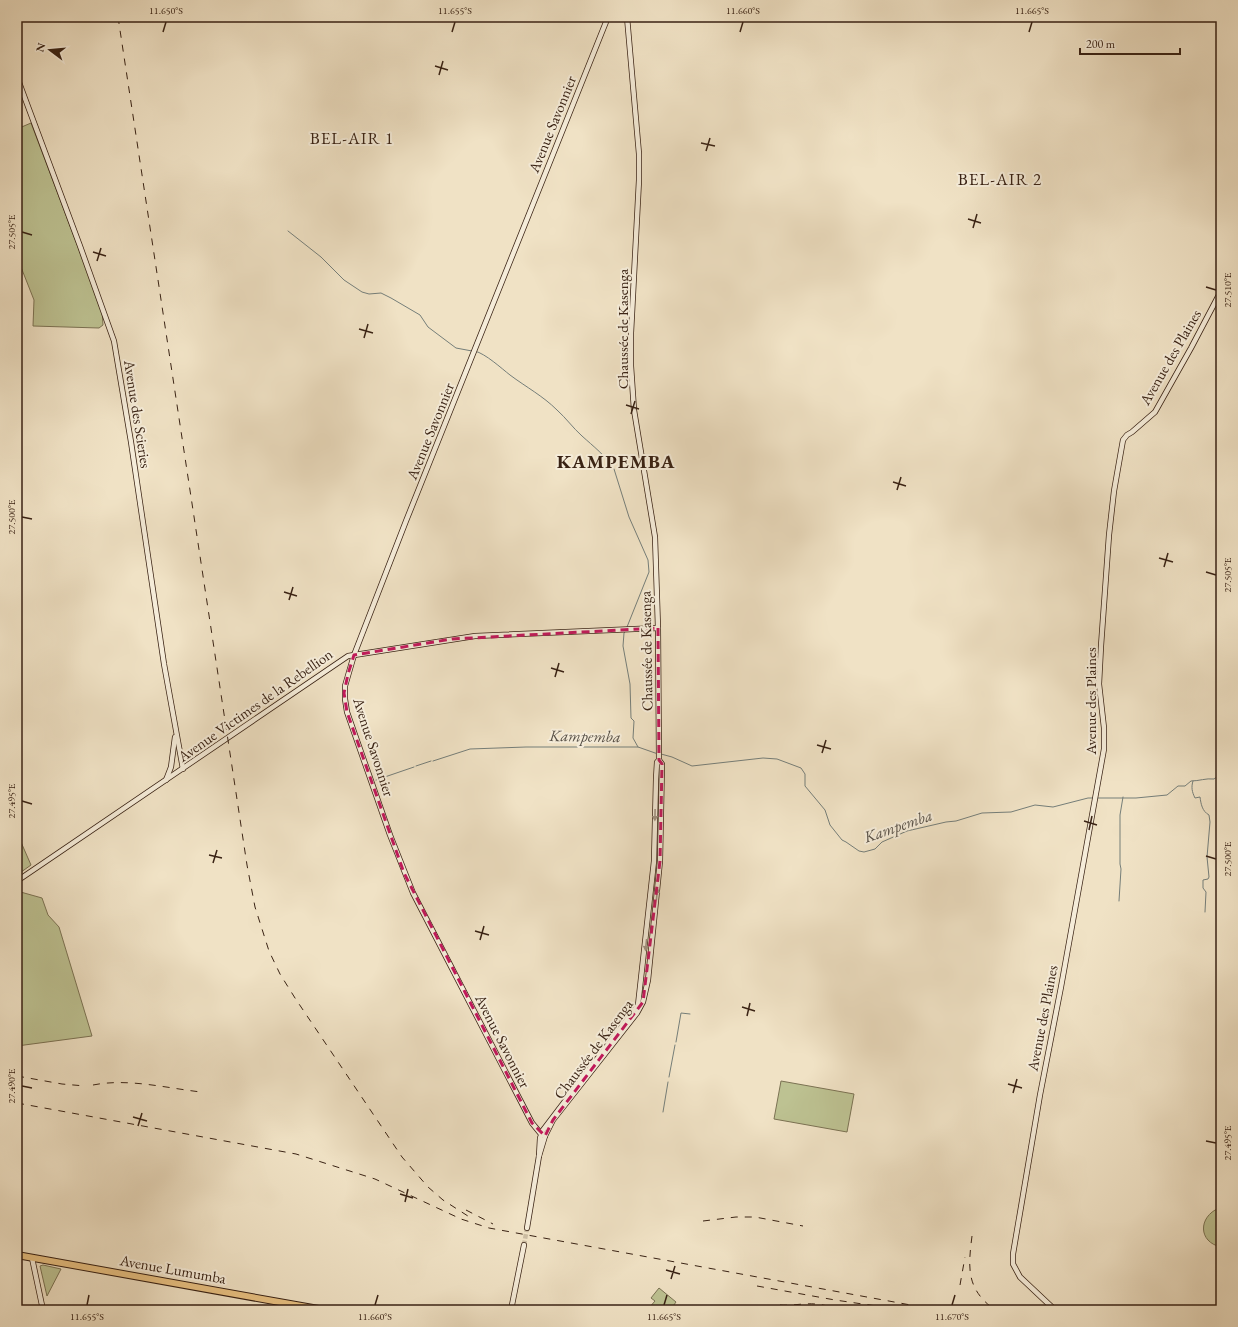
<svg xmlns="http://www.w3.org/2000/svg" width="1238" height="1327" font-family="'EB Garamond',serif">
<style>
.green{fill:#bdc292;stroke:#7b7253}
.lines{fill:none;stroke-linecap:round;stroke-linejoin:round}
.stream{stroke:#757e79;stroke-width:1}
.secondary-tunnel{stroke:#cbbca2;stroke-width:4.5;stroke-dasharray:4.5 2;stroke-linecap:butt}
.secondary-casing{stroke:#392214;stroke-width:6}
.highway-casing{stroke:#392214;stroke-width:8}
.secondary{stroke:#f5ecd9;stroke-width:4.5}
.highway{stroke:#e8c182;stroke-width:6}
.rail{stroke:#392214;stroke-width:1;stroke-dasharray:7 7;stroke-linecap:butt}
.oneway{fill:#a09180}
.marked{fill:none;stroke:#c2185b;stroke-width:3;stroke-dasharray:8 5;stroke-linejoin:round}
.ticks{fill:none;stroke:#392214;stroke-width:1.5}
.labels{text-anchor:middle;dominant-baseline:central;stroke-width:4;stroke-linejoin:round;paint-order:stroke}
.street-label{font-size:15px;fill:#392214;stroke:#f5ecd9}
.water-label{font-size:16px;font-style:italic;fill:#575047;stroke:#f5ecd9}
.quarter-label{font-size:17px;letter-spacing:1px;fill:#392214;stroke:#f5ecd9}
.district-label{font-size:19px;font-weight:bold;letter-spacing:1px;fill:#392214;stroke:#f5ecd9}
.neatline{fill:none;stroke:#392214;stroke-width:1.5}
.ticks-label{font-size:10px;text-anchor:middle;fill:#392214}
</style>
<rect width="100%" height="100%" fill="#f0e2c5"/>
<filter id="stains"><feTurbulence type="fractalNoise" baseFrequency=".005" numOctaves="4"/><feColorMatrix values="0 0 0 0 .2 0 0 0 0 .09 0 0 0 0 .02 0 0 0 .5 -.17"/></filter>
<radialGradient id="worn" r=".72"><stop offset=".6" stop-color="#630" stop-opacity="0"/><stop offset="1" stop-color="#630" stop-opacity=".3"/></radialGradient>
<g class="green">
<polygon points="31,123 102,310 103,325 99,328 33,326 34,300 17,257 17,129"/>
<polygon points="17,833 31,865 17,875"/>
<polygon points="17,891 42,898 48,915 59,927 92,1036 17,1046"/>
<polygon points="781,1081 854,1094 847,1132 774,1119"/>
<path d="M1219 1208H1221V1247C1198 1242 1198 1217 1219 1208Z"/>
<polygon points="43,1265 61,1269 47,1296 40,1266"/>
<polygon points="659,1288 676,1302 671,1309 673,1310 648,1309 655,1301 651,1298"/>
</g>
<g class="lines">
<g class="stream">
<polyline points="17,112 21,116"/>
<polyline points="288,231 321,257 344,280 362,292 369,294 381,293 391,298 420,315 428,327 456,348 472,351"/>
<path d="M475 351C486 354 501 368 510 375 526 387 543 396 557 410 566 418 573 428 582 436 593 446 606 456 614 469L629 517 648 560 649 572 627 627"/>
<polyline points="626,630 624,633 623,646 630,684 631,718 634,721 633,738 638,747"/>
<polyline points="661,754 672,757 692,766 763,758 777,759 801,768 805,774 805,786 825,810 830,825 842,840 846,842 859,851 864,852 875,849 882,842 907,831 946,822 956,821 982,813 1011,812 1035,805 1053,807 1088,798 1093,798"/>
<polyline points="433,761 470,749 526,747 638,747 658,754"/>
<polyline points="416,766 431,761"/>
<polyline points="376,780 414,767"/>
<path d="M1193 781C1191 787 1192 792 1195 798L1200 797C1201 804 1202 811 1209 815L1210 822 1207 857 1209 877 1208 879 1203 880V888L1206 892 1205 912"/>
<path d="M1097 798H1136L1167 795 1178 786H1185L1191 781C1199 781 1206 778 1214 779L1221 774"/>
<polyline points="1217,826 1221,826"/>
<polyline points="1119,901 1121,869 1120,864 1120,815 1123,797"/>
<polyline points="676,1042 681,1013 690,1014"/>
<polyline points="669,1077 675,1045"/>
<polyline points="663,1112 668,1082"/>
</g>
<polyline class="secondary-tunnel" points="524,1245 527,1228"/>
<defs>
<g id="secondary">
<polyline points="17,77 80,246 114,341 131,442 164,664 183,769"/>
<polyline points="166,780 171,767 175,737"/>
<polyline points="17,881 348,656 475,636 658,628"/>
<polyline points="545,1136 541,1134 532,1123 413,893 390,835 347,712 345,699 345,686 354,655 406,521 608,17"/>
<polyline points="539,1156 545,1136 553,1120 637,1013 643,1002 648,980 660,861 662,764 659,760 658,628 655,537 634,410 631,366 631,333 639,180 639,154 627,17"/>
<polyline points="527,1228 539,1156 540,1138 543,1130 638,1005 654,861 656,779 657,762 659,760"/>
<polyline points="32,1258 43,1310"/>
<polyline points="511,1310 524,1245"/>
<polyline points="1055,1310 1020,1277 1013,1264 1013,1254 1040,1095 1061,987 1104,749 1104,728 1099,684 1101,646 1109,535 1114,491 1123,440 1127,435 1132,432 1155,412 1191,348 1221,291"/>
</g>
<polyline id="highway" points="17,1255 324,1310"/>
</defs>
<use href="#secondary" class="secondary-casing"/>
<use href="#highway" class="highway-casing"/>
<use href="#secondary" class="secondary"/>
<use href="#highway" class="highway"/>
<g class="rail">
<polyline points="118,17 247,865 255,907 269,951 280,974 295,998 402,1157 428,1187 443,1200 471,1218"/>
<polyline points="17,1076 62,1084 85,1086"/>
<path d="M93 1085C128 1078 166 1088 201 1092"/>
<polyline points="17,1103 296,1154 375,1179 461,1219 489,1228 938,1310"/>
<polyline points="466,1210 493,1224"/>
<polyline points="703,1221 736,1217 755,1217 803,1226"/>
<path d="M972 1236C968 1268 966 1289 995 1310"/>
<polyline points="960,1285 965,1257"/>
<polyline points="757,1286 835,1300 904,1310"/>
<path d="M780 1305C792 1306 803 1303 815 1304 826 1305 837 1308 848 1310"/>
<polyline points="934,1306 955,1310"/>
</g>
</g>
<defs><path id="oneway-solid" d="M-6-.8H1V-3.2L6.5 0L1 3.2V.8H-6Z"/></defs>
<g class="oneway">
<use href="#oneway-solid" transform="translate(655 815) rotate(91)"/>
<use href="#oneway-solid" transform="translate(657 894) rotate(-84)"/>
<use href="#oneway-solid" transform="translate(646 945) rotate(96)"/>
</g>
<path class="marked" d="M658 628 659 760 662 764 660 861 643 1002 553 1120 545 1136 532 1123 404 873 347 712 344 693 348 674 354 655 452 639Z"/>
<path class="ticks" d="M163 32 166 22M452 32 455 22M740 32 743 22M1029 32 1032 22M435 66 448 70M439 75 443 61M701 143 715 146M706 151 710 138M968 219 981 223M973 228 977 214M22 232 32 235M93 252 106 256M97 261 101 248M1206 287 1216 290M359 329 373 333M364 338 368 324M626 405 639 409M631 414 635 401M893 482 906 486M897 490 901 477M22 517 32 519M1159 558 1173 562M1164 567 1168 553M1206 572 1216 575M284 592 297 596M289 600 293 587M551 668 564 672M555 677 559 663M817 745 831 749M822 753 826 740M22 801 32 804M1084 821 1097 825M1089 830 1092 816M209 855 222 858M1206 856 1216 859M213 863 217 850M475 931 489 935M480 940 484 926M742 1007 755 1011M747 1016 750 1003M1008 1084 1022 1088M22 1086 32 1088M1013 1093 1017 1079M133 1117 147 1121M138 1126 142 1113M1206 1141 1216 1143M400 1194 413 1198M405 1202 408 1189M666 1270 680 1274M671 1279 675 1266M87 1305 89 1295M375 1305 378 1295M664 1305 667 1295M952 1305 955 1295"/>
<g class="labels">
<g class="street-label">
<text transform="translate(552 124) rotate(-68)">Avenue Savonnier</text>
<text transform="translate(622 329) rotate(-90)">Chaussée de Kasenga</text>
<text transform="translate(1170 357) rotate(-60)">Avenue des Plaines</text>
<text transform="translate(138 414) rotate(81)">Avenue des Scieries</text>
<text transform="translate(430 431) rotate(-68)">Avenue Savonnier</text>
<text transform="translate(646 651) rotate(-91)">Chaussée de Kasenga</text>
<text transform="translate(1090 701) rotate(-90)">Avenue des Plaines</text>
<text transform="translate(255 705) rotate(-35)">Avenue Victimes de la Rebellion</text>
<text transform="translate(374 747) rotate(72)">Avenue Savonnier</text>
<text transform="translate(1042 1018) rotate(-79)">Avenue des Plaines</text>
<text transform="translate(503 1041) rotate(63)">Avenue Savonnier</text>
<text transform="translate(593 1049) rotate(-53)">Chaussée de Kasenga</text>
<text transform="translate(173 1269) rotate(10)">Avenue Lumumba</text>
</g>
<g class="water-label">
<text transform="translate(585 736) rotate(1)">Kampemba</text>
<text transform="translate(898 826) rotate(-19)">Kampemba</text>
</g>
<g class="quarter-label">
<text x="352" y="138">BEL-AIR 1</text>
<text x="1000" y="179">BEL-AIR 2</text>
</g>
<g class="district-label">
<text x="616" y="461">KAMPEMBA</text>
</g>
</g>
<rect width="1238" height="1327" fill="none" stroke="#f0e2c5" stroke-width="44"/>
<g transform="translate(50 50) rotate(286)" stroke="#f5ecd9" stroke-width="3" paint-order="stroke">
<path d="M0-3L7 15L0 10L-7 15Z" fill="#392214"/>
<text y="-6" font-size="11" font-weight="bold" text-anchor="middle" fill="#392214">N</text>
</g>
<path d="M1080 48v6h100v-6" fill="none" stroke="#392214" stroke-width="2"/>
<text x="1086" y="48" font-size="12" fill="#392214" stroke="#f5ecd9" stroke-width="3" paint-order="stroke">200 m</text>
<rect x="22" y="22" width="1194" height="1283" class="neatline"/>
<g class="ticks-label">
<text x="166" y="14">11.650°S</text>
<text x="455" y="14">11.655°S</text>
<text x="743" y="14">11.660°S</text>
<text x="1032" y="14">11.665°S</text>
<text transform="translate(11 232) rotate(-90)" y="4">27.505°E</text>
<text transform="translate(1227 290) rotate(-90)" y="4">27.510°E</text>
<text transform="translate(11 517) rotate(-90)" y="4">27.500°E</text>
<text transform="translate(1227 575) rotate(-90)" y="4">27.505°E</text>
<text transform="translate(11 801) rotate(-90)" y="4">27.495°E</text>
<text transform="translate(1227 859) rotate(-90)" y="4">27.500°E</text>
<text transform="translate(11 1086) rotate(-90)" y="4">27.490°E</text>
<text transform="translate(1227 1143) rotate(-90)" y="4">27.495°E</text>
<text x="87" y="1320">11.655°S</text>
<text x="375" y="1320">11.660°S</text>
<text x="664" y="1320">11.665°S</text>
<text x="952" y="1320">11.670°S</text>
</g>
<rect width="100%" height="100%" filter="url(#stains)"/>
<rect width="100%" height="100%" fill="url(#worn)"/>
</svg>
